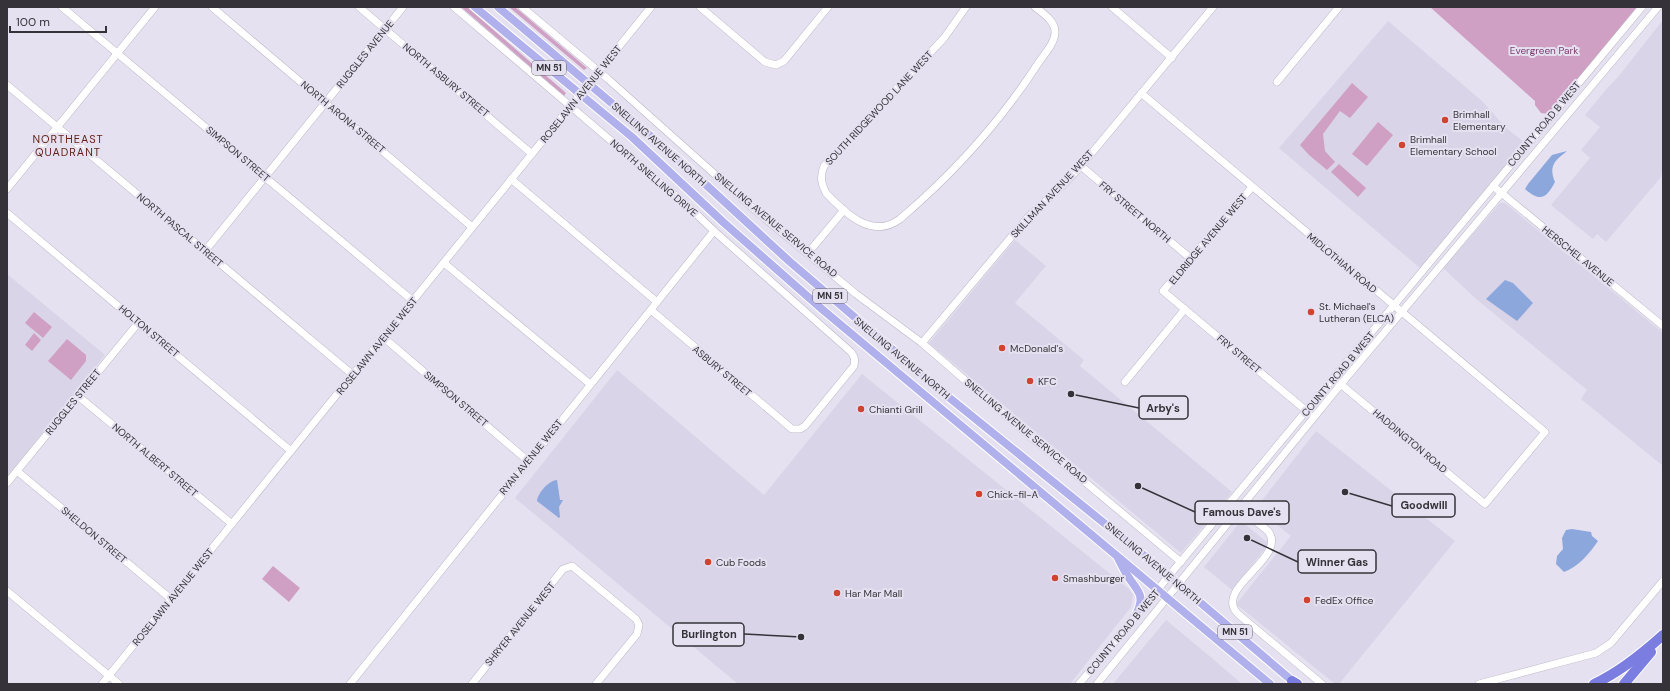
<svg xmlns="http://www.w3.org/2000/svg" width="1670" height="691" font-family="'DM Sans',sans-serif">
<style>
.built{fill:#dad4e8}
.green{fill:#cfa0c3}
.water{fill:#8ba7dc}
.lines{fill:none;stroke-linecap:round;stroke-linejoin:round}
.minor-casing{stroke:#b9b5c3;stroke-width:8}
.major-casing{stroke:#fff;stroke-width:10}
.highway-casing{stroke:#fff;stroke-width:12}
.minor{stroke:#fff;stroke-width:7}
.major{stroke:#b0b1ec;stroke-width:8}
.highway{stroke:#7b7de0;stroke-width:10}
.poi-dot{fill:#d04330;stroke:#e5e1f0;stroke-width:1.5}
.labels{text-anchor:middle;dominant-baseline:central;stroke-width:4;stroke-linejoin:round;paint-order:stroke}
.shield{fill:#e5e1f0;stroke:#6a6770;stroke-width:1}
.shield-label{font-size:9px;font-weight:bold;fill:#353339}
.park-label{font-size:10px;fill:#7d3b6f;stroke:#e5e1f0}
.street-label{font-size:10px;fill:#353339;stroke:#e5e1f0}
.poi-label{font-size:10px;fill:#353339;stroke:#e5e1f0;text-anchor:start}
.neighbourhood-label{font-size:11px;letter-spacing:1px;fill:#642117;stroke:#e5e1f0}
.leader{fill:none;stroke:#353339;stroke-width:1.5}
.callout-dot{fill:#353339;stroke:#e5e1f0;stroke-width:1.5}
.callout{fill:#e5e1f0;stroke:#353339;stroke-width:1.5}
.callout-label{font-size:11px;text-anchor:middle;font-weight:bold;fill:#353339}
</style>
<rect width="100%" height="100%" fill="#e5e1f0"/>
<g class="built">
<polygon points="1663,20 1663,165 1661,177 1606,242 1597,234 1593,239 1551,205 1590,158 1581,150 1600,127 1585,115 1609,86 1618,77"/>
<polygon points="1388,21 1482,101 1506,128 1524,142 1421,269 1279,148"/>
<polygon points="1500,203 1505,203 1663,333 1663,466 1581,399 1587,390 1475,298 1443,268"/>
<polygon points="1015,240 1046,266 1015,303 1084,360 1080,366 1232,492 1181,553 929,343"/>
<polygon points="7,274 105,355 7,477"/>
<polygon points="617,370 764,495 862,374 1129,589 1133,595 1131,607 1070,684 738,684 515,498"/>
<polygon points="1316,431 1455,541 1339,684 1335,684 1236,604 1291,536 1256,508"/>
<polygon points="1241,521 1269,544 1232,590 1204,567"/>
<polygon points="1166,620 1213,659 1242,684 1113,684"/>
</g>
<g class="green">
<polygon points="461,7 467,7 566,93 564,96"/>
<polygon points="509,7 515,7 587,68 584,70"/>
<polygon points="1430,7 1637,7 1549,114 1541,113 1535,105 1535,101"/>
<polygon points="1352,83 1368,97 1350,118 1340,111 1323,134 1325,151 1335,162 1327,170 1309,155 1300,145"/>
<polygon points="1378,122 1393,135 1367,166 1352,154"/>
<polygon points="1339,164 1366,188 1358,197 1331,172"/>
<polygon points="34,312 52,327 43,338 25,323"/>
<polygon points="34,333 41,340 32,351 25,345"/>
<polygon points="67,339 86,355 86,361 71,380 48,361"/>
<polygon points="273,566 300,588 289,602 262,579"/>
</g>
<g class="water">
<path d="M1567 151C1556 160 1548 165 1555 182 1546 199 1540 202 1525 189L1528 184 1552 155Z"/>
<polygon points="1505,280 1513,283 1533,303 1517,321 1486,299"/>
<path d="M557 480 560 500H563L559 507 560 517 559 518 537 501C538 493 548 481 557 480Z"/>
<path d="M1572 529 1591 532 1592 536 1598 541C1590 553 1578 567 1564 572L1556 564 1557 556 1563 549 1562 538 1566 530Z"/>
</g>
<g class="lines">
<defs>
<g id="minor">
<polyline points="62,7 413,301"/>
<polyline points="212,7 472,227"/>
<polyline points="359,7 532,154"/>
<path d="M454 7 690 208 714 231 851 352C855 357 855 360 854 366L805 426 800 429H792L651 310"/>
<polyline points="522,7 608,79 756,211 856,294 922,343 1026,433 1181,562"/>
<polyline points="700,7 765,62 776,65 784,61 828,7"/>
<path d="M966 7 944 38 824 166C820 176 821 183 826 193 845 213 872 240 900 219 954 173 1001 121 1039 62 1045 53 1055 43 1055 32 1055 21 1044 14 1035 7"/>
<polyline points="1112,7 1172,58"/>
<polyline points="1277,82 1339,7"/>
<polyline points="7,85 353,375"/>
<polyline points="1141,93 1545,432 1485,504 1338,382"/>
<polyline points="1081,166 1190,258"/>
<polyline points="511,179 657,302"/>
<polyline points="1493,186 1663,326"/>
<polyline points="1252,187 1163,291 1309,413"/>
<polyline points="7,189 155,7"/>
<polyline points="7,213 291,451"/>
<polyline points="205,251 403,7"/>
<polyline points="808,253 844,210"/>
<polyline points="444,263 590,384"/>
<polyline points="383,337 528,461"/>
<polyline points="922,343 1028,217 1064,184 1081,166 1213,7"/>
<polyline points="1125,382 1185,309"/>
<polyline points="78,396 232,524"/>
<polyline points="17,471 171,599"/>
<polyline points="7,483 139,322"/>
<path d="M1231 501 1268 531C1289 558 1212 588 1238 614L1322 684"/>
<polyline points="7,591 119,684"/>
<polyline points="102,684 651,7"/>
<polyline points="350,684 714,231"/>
<polyline points="472,684 563,569 572,566 636,619 639,625 637,634 596,684"/>
<polyline points="1079,684 1642,7"/>
<polyline points="1097,684 1341,384 1658,7"/>
<polyline points="1479,684 1596,653 1611,643 1616,637 1663,581"/>
</g>
<g id="major">
<polyline points="475,7 632,137 723,222 823,310 1270,684"/>
<polyline points="498,7 679,160 789,261 941,391 1162,570 1296,684"/>
<path d="M1118 558C1121 564 1124 570 1127 575 1138 592 1146 594 1136 615"/>
</g>
<g id="highway">
<polyline points="1292,681 1297,684"/>
<path d="M1594 684C1620 672 1642 654 1663 635"/>
<polyline points="1624,684 1651,652"/>
</g>
</defs>
<use href="#minor" class="minor-casing"/>
<use href="#major" class="major-casing"/>
<use href="#highway" class="highway-casing"/>
<use href="#minor" class="minor"/>
<use href="#major" class="major"/>
<use href="#highway" class="highway"/>
</g>
<g class="poi-dot">
<circle cx="1445" cy="120" r="4"/>
<circle cx="1402" cy="145" r="4"/>
<circle cx="1311" cy="312" r="4"/>
<circle cx="1002" cy="348" r="4"/>
<circle cx="1030" cy="381" r="4"/>
<circle cx="861" cy="409" r="4"/>
<circle cx="979" cy="494" r="4"/>
<circle cx="708" cy="562" r="4"/>
<circle cx="1055" cy="578" r="4"/>
<circle cx="837" cy="593" r="4"/>
<circle cx="1307" cy="600" r="4"/>
</g>
<g class="labels">
<g class="shield">
<rect x="532" y="61" width="34" height="14" rx="3"/>
<rect x="813" y="289" width="34" height="14" rx="3"/>
<rect x="1218" y="625" width="34" height="14" rx="3"/>
</g>
<g class="shield-label">
<text x="549" y="68">MN 51</text>
<text x="830" y="296">MN 51</text>
<text x="1235" y="632">MN 51</text>
</g>
<g class="park-label">
<text x="1544" y="50">Evergreen Park</text>
</g>
<g class="street-label">
<text transform="translate(365 54) rotate(-51)">RUGGLES AVENUE</text>
<text transform="translate(446 80) rotate(40)">NORTH ASBURY STREET</text>
<text transform="translate(581 94) rotate(-51)">ROSELAWN AVENUE WEST</text>
<text transform="translate(879 108) rotate(-47)">SOUTH RIDGEWOOD LANE WEST</text>
<text transform="translate(343 117) rotate(40)">NORTH ARONA STREET</text>
<text transform="translate(1544 124) rotate(-50)">COUNTY ROAD B WEST</text>
<text transform="translate(659 144) rotate(41)">SNELLING AVENUE NORTH</text>
<text transform="translate(238 154) rotate(40)">SIMPSON STREET</text>
<text transform="translate(654 178) rotate(41)">NORTH SNELLING DRIVE</text>
<text transform="translate(1052 194) rotate(-47)">SKILLMAN AVENUE WEST</text>
<text transform="translate(1135 212) rotate(40)">FRY STREET NORTH</text>
<text transform="translate(776 225) rotate(40)">SNELLING AVENUE SERVICE ROAD</text>
<text transform="translate(180 230) rotate(40)">NORTH PASCAL STREET</text>
<text transform="translate(1208 239) rotate(-50)">ELDRIDGE AVENUE WEST</text>
<text transform="translate(1578 256) rotate(39)">HERSCHEL AVENUE</text>
<text transform="translate(1342 263) rotate(40)">MIDLOTHIAN ROAD</text>
<text transform="translate(149 331) rotate(40)">HOLTON STREET</text>
<text transform="translate(377 346) rotate(-51)">ROSELAWN AVENUE WEST</text>
<text transform="translate(1239 354) rotate(40)">FRY STREET</text>
<text transform="translate(902 358) rotate(40)">SNELLING AVENUE NORTH</text>
<text transform="translate(722 371) rotate(40)">ASBURY STREET</text>
<text transform="translate(1338 374) rotate(-50)">COUNTY ROAD B WEST</text>
<text transform="translate(456 399) rotate(40)">SIMPSON STREET</text>
<text transform="translate(73 402) rotate(-51)">RUGGLES STREET</text>
<text transform="translate(1026 431) rotate(40)">SNELLING AVENUE SERVICE ROAD</text>
<text transform="translate(1410 441) rotate(40)">HADDINGTON ROAD</text>
<text transform="translate(531 457) rotate(-51)">RYAN AVENUE WEST</text>
<text transform="translate(155 460) rotate(40)">NORTH ALBERT STREET</text>
<text transform="translate(94 535) rotate(40)">SHELDON STREET</text>
<text transform="translate(1153 563) rotate(40)">SNELLING AVENUE NORTH</text>
<text transform="translate(173 597) rotate(-51)">ROSELAWN AVENUE WEST</text>
<text transform="translate(520 624) rotate(-51)">SHRYER AVENUE WEST</text>
<text transform="translate(1123 632) rotate(-50)">COUNTY ROAD B WEST</text>
</g>
<g class="poi-label">
<text x="1453" y="114">Brimhall<tspan x="1453" dy="12">Elementary</tspan></text>
<text x="1410" y="139">Brimhall<tspan x="1410" dy="12">Elementary School</tspan></text>
<text x="1319" y="306">St. Michael's<tspan x="1319" dy="12">Lutheran (ELCA)</tspan></text>
<text x="1010" y="348">McDonald's</text>
<text x="1038" y="381">KFC</text>
<text x="869" y="409">Chianti Grill</text>
<text x="987" y="494">Chick-fil-A</text>
<text x="716" y="562">Cub Foods</text>
<text x="1063" y="578">Smashburger</text>
<text x="845" y="593">Har Mar Mall</text>
<text x="1315" y="600">FedEx Office</text>
</g>
<g class="neighbourhood-label">
<text x="68" y="139">NORTHEAST<tspan x="68" dy="13">QUADRANT</tspan></text>
</g>
</g>
<path class="leader" d="M1071 394L1139 408M1345 492L1392 506M1138 486L1195 512M1247 538L1298 562M801 637L744 634"/>
<g class="callout-dot">
<circle cx="1071" cy="394" r="4"/>
<circle cx="1345" cy="492" r="4"/>
<circle cx="1138" cy="486" r="4"/>
<circle cx="1247" cy="538" r="4"/>
<circle cx="801" cy="637" r="4"/>
</g>
<g class="callout">
<rect x="1139" y="396" width="49" height="23" rx="4"/>
<rect x="1392" y="494" width="63" height="23" rx="4"/>
<rect x="1195" y="501" width="94" height="23" rx="4"/>
<rect x="1298" y="550" width="78" height="23" rx="4"/>
<rect x="673" y="623" width="71" height="23" rx="4"/>
</g>
<g class="callout-label">
<text x="1163" y="412">Arby's</text>
<text x="1424" y="509">Goodwill</text>
<text x="1242" y="516">Famous Dave's</text>
<text x="1337" y="566">Winner Gas</text>
<text x="709" y="638">Burlington</text>
</g>
<rect width="1670" height="691" fill="none" stroke="#353339" stroke-width="16"/>
<path d="M10 26v6h96v-6" fill="none" stroke="#353339" stroke-width="2"/>
<text x="16" y="26" font-size="12" fill="#353339" stroke="#e5e1f0" stroke-width="3" paint-order="stroke">100 m</text>
</svg>
